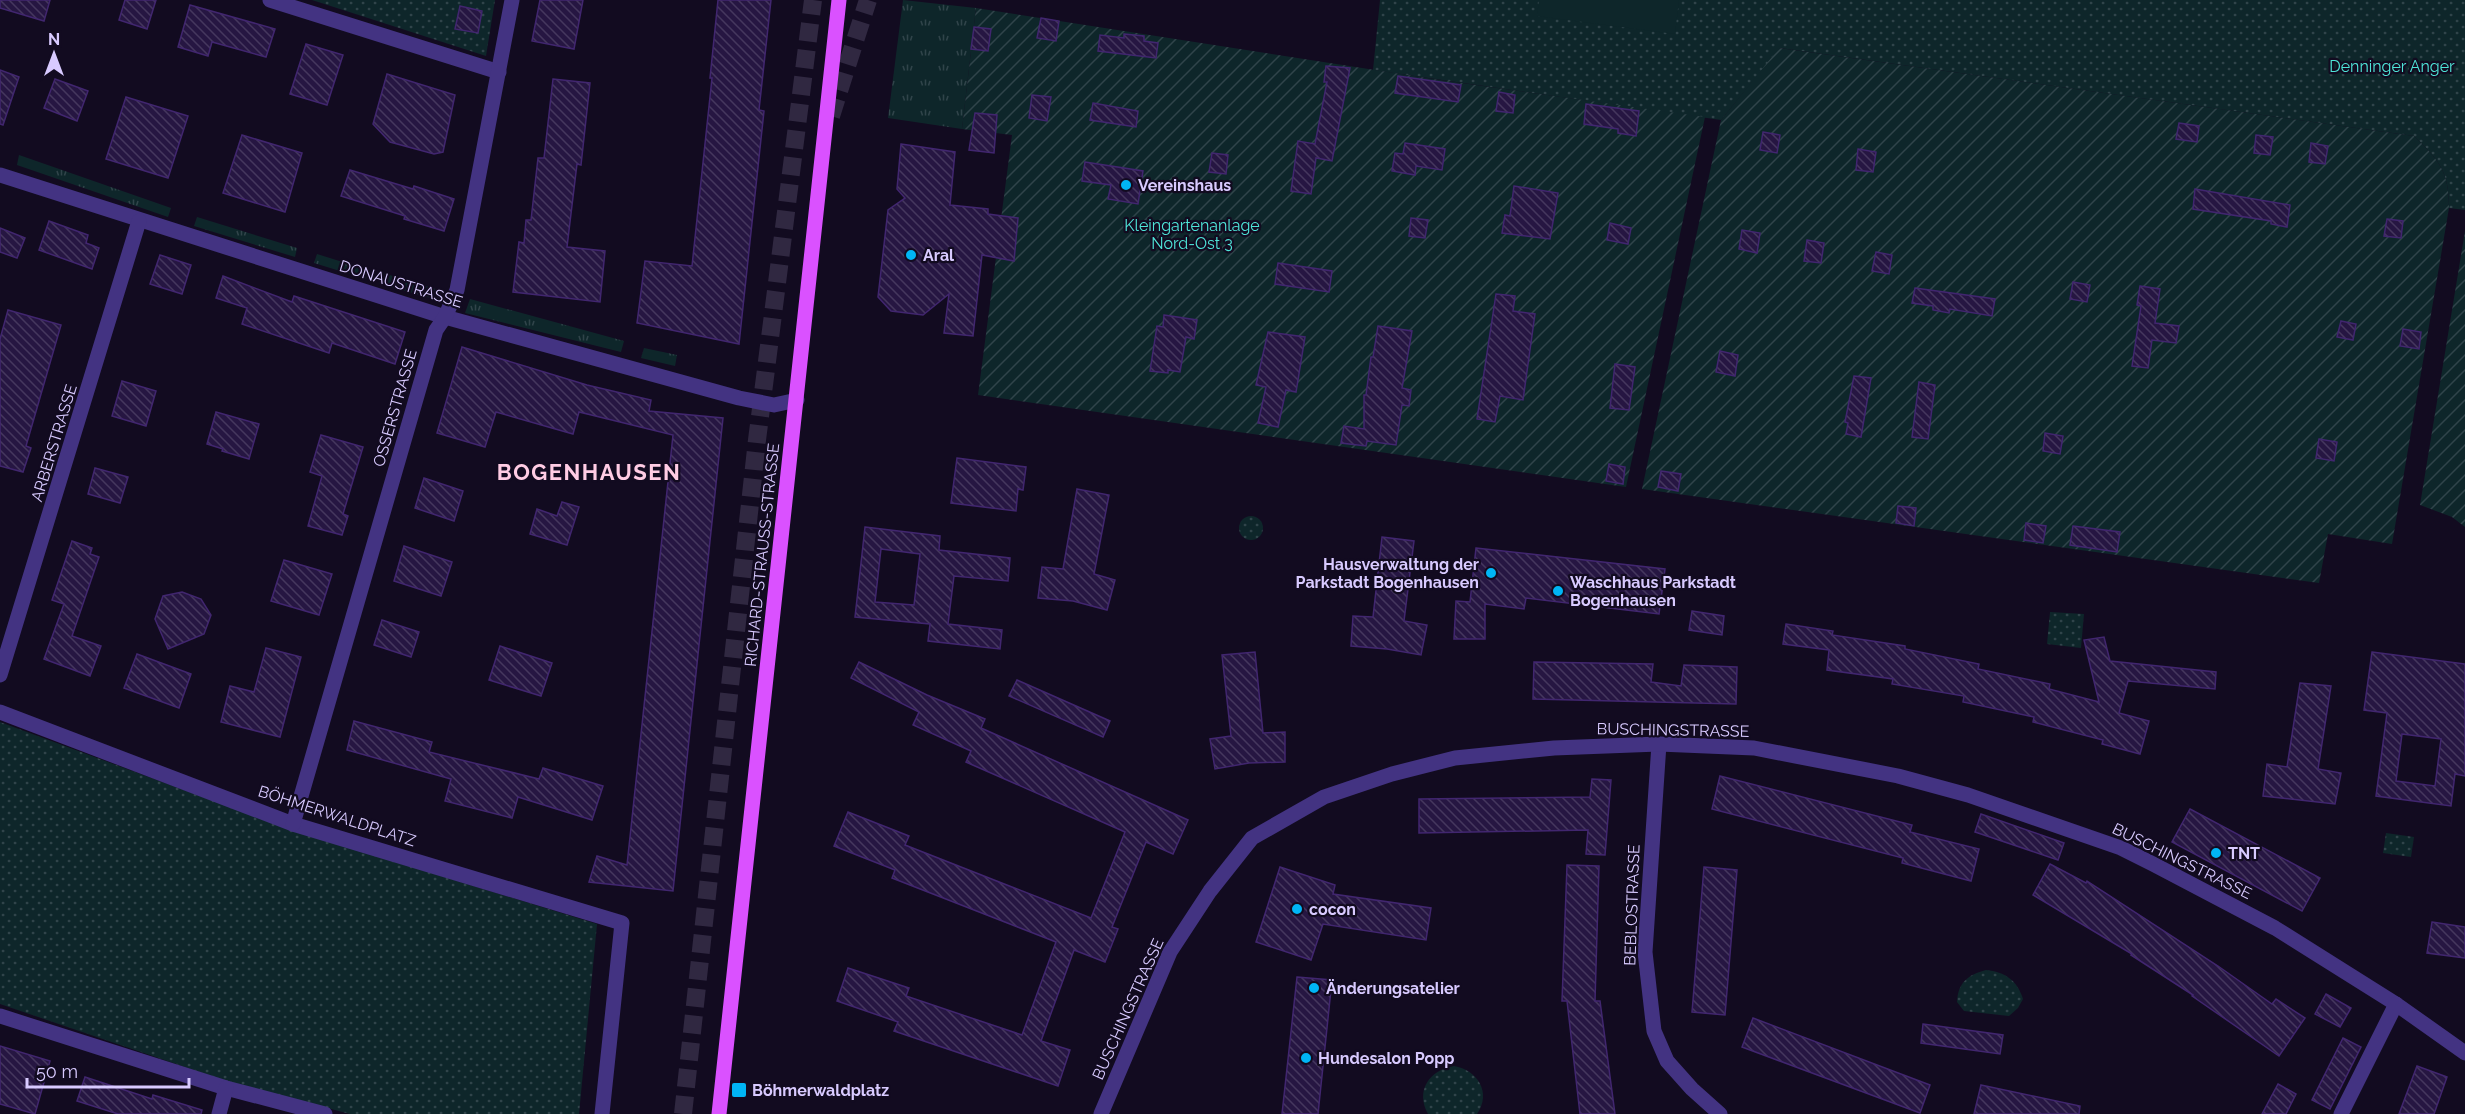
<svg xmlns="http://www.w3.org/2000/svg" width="2465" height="1114" font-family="Raleway,sans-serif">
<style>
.grass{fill:url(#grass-tufts)}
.park{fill:url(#park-dots)}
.garden{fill:url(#garden-furrows)}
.pitch{fill:#0e262a}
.building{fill:url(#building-back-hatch);stroke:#41266f;stroke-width:1.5;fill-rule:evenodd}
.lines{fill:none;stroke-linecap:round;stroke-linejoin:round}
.highway-tunnel{stroke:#302841;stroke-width:18;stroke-dasharray:18 9;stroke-linecap:butt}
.minor{stroke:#433382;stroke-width:15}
.major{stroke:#da51ff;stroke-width:15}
.poi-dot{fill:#00b5f5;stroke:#120b20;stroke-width:2}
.labels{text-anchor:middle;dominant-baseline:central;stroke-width:4.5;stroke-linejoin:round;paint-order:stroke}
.park-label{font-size:16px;fill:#4fe6d9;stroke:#120b20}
.poi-label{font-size:16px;font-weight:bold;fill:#d8caff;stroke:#120b20;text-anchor:start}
.street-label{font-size:16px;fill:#d8caff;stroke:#120b20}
.district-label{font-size:22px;font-weight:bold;letter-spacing:1.5px;fill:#ffcce4;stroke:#120b20}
</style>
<defs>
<pattern id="grass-tufts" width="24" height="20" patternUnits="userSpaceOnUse" patternTransform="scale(1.5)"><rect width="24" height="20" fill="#0e262a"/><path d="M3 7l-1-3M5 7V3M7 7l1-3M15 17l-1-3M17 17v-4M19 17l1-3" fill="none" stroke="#30444a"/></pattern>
<pattern id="park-dots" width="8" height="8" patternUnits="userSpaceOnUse" patternTransform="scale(1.5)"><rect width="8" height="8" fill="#0e262a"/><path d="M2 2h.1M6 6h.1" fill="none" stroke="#30444a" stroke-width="1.8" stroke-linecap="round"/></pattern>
<pattern id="garden-furrows" width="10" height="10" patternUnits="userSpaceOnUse" patternTransform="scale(1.5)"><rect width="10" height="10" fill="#0e262a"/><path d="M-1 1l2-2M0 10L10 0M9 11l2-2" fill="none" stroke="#30444a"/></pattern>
<pattern id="building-back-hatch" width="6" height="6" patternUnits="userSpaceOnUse" patternTransform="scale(1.5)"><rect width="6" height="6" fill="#261642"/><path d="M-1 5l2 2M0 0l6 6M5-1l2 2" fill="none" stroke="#45375e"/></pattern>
</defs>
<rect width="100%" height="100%" fill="#120b20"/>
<g class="grass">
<polygon points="903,0 976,8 962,129 888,118"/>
<polygon points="19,155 171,208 168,217 17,165"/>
<polygon points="197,217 297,248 295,257 194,226"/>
<polygon points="317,254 368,270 366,279 314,263"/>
<polygon points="382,273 383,273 439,290 435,299 379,284"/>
<polygon points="470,299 624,341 621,352 465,313"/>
<polygon points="644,348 677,355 675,366 641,358"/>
</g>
<g class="park">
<polygon points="312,0 495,0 486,56"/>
<path d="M1380 0H2465V210L2449 208C2449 172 2440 161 2414 136L1780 48 1721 120 1373 70Z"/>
<circle cx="1251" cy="528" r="12"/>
<polygon points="2050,612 2084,614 2081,648 2047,644"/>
<polygon points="0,722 292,830 597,924 579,1114 350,1114 226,1081 0,1004"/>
<polygon points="2386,833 2414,837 2411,857 2383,853"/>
<path d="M1986 970C2005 972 2017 980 2023 999L2018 1008 2009 1016 1964 1011 1957 1002C1958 982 1968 975 1986 970Z"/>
<path d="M1454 1066C1477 1070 1492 1092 1477 1114H1428C1415 1091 1429 1070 1454 1066Z"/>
</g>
<g class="garden">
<polygon points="976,8 1433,79 1705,117 1626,487 978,395 1012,135 962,129"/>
<path d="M1779 48 2414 136C2440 161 2449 172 2449 208L2392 544 2328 534 2319 583 1642 489 1721 120Z"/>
<polygon points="2465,231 2465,527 2452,517 2420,505"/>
</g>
<polygon class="pitch" points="1539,0 1679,0 1675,34 1537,16"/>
<g class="building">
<polygon points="0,0 50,0 44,21 0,8"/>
<polygon points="125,0 156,0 147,29 119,20"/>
<polygon points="540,0 583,0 574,49 532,41"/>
<polygon points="718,0 771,0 759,110 764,111 739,344 637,323 645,261 692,266 712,78 710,78"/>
<polygon points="190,5 275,29 266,57 212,42 208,56 178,47"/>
<polygon points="460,6 482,11 478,33 455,29"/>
<polygon points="1041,18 1059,21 1056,41 1037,38"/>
<polygon points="974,27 991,29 988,51 971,49"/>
<polygon points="1124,34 1144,36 1144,41 1158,43 1156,58 1098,51 1100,35 1124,38"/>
<polygon points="306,44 343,55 327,105 290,94"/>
<polygon points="1326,66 1350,68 1332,161 1316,158 1311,194 1291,191 1298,141 1315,144 1327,82 1324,82"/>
<polygon points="0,70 19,77 3,125 0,124"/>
<polygon points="387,74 455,95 443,152 434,154 390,142 373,124"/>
<polygon points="1398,76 1461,85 1458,102 1395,93"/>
<polygon points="55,79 88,91 77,121 44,108"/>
<polygon points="553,79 590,83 581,165 577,164 567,247 605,251 600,302 513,292 519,242 524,243 526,220 531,220 538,158 544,158"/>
<polygon points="1499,92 1515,95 1513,113 1496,111"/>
<polygon points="1032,95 1051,97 1047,121 1029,118"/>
<polygon points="126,97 188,116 168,178 106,159"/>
<polygon points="1093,103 1138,111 1136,127 1090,120"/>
<polygon points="1586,104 1639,111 1636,136 1618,133 1618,129 1584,124"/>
<polygon points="975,113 997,115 994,153 969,150"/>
<polygon points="2179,123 2199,126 2197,142 2176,139"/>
<polygon points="1763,132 1780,135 1777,153 1760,150"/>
<polygon points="242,135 302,153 285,212 223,193"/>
<polygon points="2256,135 2273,137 2270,155 2254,153"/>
<polygon points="1405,143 1445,149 1442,170 1416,166 1415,175 1392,171 1395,153 1403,154"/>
<polygon points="2311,143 2328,146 2325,164 2309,162"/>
<polygon points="901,144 955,152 950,205 988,209 988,214 1018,218 1014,261 982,255 973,336 944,333 949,294 923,315 891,311 878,297 888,210 905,198 897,189"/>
<polygon points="1858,149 1876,152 1873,172 1856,170"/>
<polygon points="1212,153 1228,155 1226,174 1209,172"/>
<polygon points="1085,162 1143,171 1138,204 1108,199 1111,185 1082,181"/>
<polygon points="350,170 413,189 414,186 454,199 444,231 404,219 405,216 341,196"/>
<polygon points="1514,186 1558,193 1550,239 1502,233 1505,215 1510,216"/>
<polygon points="2195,189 2290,205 2287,227 2271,224 2271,221 2193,209"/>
<polygon points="1411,218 1428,220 1425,238 1409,236"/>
<polygon points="2387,219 2403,221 2401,238 2384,236"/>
<polygon points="49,221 88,235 86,243 99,248 92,269 39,250"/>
<polygon points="1610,223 1631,228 1628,244 1607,240"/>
<polygon points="0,228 25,238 17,258 0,252"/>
<polygon points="1742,230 1760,233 1757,253 1739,249"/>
<polygon points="1807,240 1824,243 1821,263 1804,261"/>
<polygon points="1876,252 1892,255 1889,274 1872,271"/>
<polygon points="160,255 191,265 182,294 150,284"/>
<polygon points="1278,263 1332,271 1329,292 1275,284"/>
<polygon points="223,276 292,302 294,296 405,332 395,364 332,343 329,353 242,324 247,308 216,298"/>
<polygon points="2073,282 2090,285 2087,302 2070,299"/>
<polygon points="2140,286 2160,289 2155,323 2179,326 2176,343 2152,340 2148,368 2132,366 2141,306 2137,305"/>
<polygon points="1915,288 1995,299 1992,316 1950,309 1949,313 1933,310 1933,306 1912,303"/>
<polygon points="1496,294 1515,296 1513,311 1535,314 1523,400 1500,396 1495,422 1477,419"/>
<polygon points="8,310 61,325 26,446 31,448 23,472 0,466 0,339"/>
<polygon points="1164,315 1197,320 1194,339 1186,337 1180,372 1168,370 1168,373 1150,371 1157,326 1163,327"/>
<polygon points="2341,321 2356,324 2353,340 2337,337"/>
<polygon points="1378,326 1412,331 1402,388 1411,390 1409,406 1402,405 1396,445 1367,441 1366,446 1341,443 1344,426 1364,429 1364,395 1366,395 1371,357 1373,357"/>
<polygon points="2403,329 2421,332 2419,349 2400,346"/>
<polygon points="1268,332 1305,337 1296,392 1286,390 1278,427 1258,423 1266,387 1256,385"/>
<polygon points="462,347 587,385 651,400 649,411 723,418 673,891 589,882 597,856 627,865 673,435 579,412 573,434 496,412 485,447 437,433"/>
<polygon points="1720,351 1738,355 1735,376 1716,372"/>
<polygon points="1615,364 1635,367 1629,410 1610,408"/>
<polygon points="1854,376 1871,378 1861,437 1846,434 1848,423 1845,422"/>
<polygon points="122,381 156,391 146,426 112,416"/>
<polygon points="1919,382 1935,385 1928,439 1912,437"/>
<polygon points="216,412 259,424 249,459 222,451 223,449 207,444"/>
<polygon points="2045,433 2063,436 2060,454 2043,451"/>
<polygon points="321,435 363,447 343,514 348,516 342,535 308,526 322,476 310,472"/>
<polygon points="2319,439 2337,442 2334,461 2316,458"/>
<polygon points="957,458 1026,467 1023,490 1018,489 1016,511 951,503"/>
<polygon points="1609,464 1625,467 1623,484 1606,481"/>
<polygon points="95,468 128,477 120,503 88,494"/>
<polygon points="1661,471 1681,474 1678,491 1658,487"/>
<polygon points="424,478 463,491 454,521 415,508"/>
<polygon points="1077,489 1109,495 1094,574 1115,580 1107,610 1073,601 1038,598 1042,567 1063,569"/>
<polygon points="562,502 579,507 567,545 530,534 537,509 557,516"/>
<polygon points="1898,506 1916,508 1914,526 1896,523"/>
<polygon points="2026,523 2046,526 2043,543 2024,540"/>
<polygon points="2073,526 2120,532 2117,552 2070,545"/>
<path d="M865 527 940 536 939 550 1010 558 1008 581 954 576 948 624 1002 630 1000 649 928 641 930 624 855 617ZM881 549 920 554 914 605 875 602Z"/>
<polygon points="1382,537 1414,541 1404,621 1427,625 1421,655 1387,649 1351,646 1353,616 1373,617"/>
<polygon points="72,541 92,548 90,554 99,557 72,636 101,646 90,676 44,659 64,604 52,600"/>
<polygon points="404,546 452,562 441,596 394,581"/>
<polygon points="1476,548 1665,569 1659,614 1526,598 1524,609 1485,604 1485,639 1454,639 1456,601 1470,602"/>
<polygon points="284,560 332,574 319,615 271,601"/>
<polygon points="182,592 201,599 211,615 204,634 168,649 155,619 163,596"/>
<polygon points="1692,611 1724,616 1722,635 1689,630"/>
<polygon points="382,620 419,632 411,657 374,645"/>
<polygon points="1786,624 1833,631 1832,635 1905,646 1905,649 1979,664 1978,669 2050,684 2049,689 2099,702 2084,640 2104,637 2110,661 2216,672 2215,689 2128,681 2119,713 2149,721 2140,754 2102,744 2103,740 2033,722 2034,717 1963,702 1964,696 1892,684 1893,679 1827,670 1829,650 1783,644"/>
<polygon points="500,646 552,663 541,696 489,680"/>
<polygon points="266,648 301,657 280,737 221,722 230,686 254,692"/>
<polygon points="1255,652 1263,733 1285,732 1285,762 1249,763 1215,769 1210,739 1231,736 1222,655"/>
<path d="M2372 652 2465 664V776L2455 774 2451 806 2376 796 2387 713 2364 710ZM2402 734 2441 739 2435 786 2396 781Z"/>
<polygon points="137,654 191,674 179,708 124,688"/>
<polygon points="859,662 927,695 985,719 981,728 1188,820 1173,854 1146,842 1112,927 1118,929 1105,962 1074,950 1041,1041 1070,1050 1058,1086 894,1031 898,1022 837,1001 848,968 909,988 906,996 1022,1035 1056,942 892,878 895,870 834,846 848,812 909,836 905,845 1091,918 1125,832 966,762 971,751 913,725 919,712 851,678"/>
<polygon points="1534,662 1653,664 1651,682 1681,686 1684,665 1737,667 1736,704 1533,699"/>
<polygon points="1017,680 1110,721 1103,737 1009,696"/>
<polygon points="2300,683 2331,686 2318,769 2341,773 2335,804 2263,796 2267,764 2287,767"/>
<polygon points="354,721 432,742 429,752 539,779 543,768 603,786 592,820 518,797 512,818 445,801 451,779 347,750"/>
<polygon points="1720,776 1912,825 1910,832 1979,849 1971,881 1902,863 1903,858 1712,809"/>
<polygon points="1592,779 1611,780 1605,855 1586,854 1588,830 1419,833 1419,799 1590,797"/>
<polygon points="2190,809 2320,878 2302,911 2172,842"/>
<polygon points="1981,814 2064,843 2058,860 1975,832"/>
<polygon points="2050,864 2086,883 2087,881 2218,966 2272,1004 2276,999 2305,1018 2279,1056 2192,996 2193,995 2131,955 2132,954 2033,895"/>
<polygon points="1567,865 1599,866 1595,1001 1600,1001 1615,1114 1580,1114 1567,1001 1562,1001"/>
<polygon points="1280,867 1335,885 1333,894 1431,908 1426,940 1323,924 1311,960 1256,942"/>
<polygon points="1704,867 1737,870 1725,1015 1692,1012"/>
<polygon points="2432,922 2465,927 2465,958 2427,953"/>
<polygon points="1297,977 1332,980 1318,1114 1282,1114"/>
<polygon points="2326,994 2351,1008 2340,1027 2315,1014"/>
<polygon points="1753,1018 1930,1085 1920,1113 1742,1047"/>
<polygon points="1923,1024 2003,1035 2000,1054 1921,1043"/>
<polygon points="2343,1038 2361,1047 2330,1109 2312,1100"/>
<polygon points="0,1046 50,1061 35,1114 0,1104"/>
<polygon points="2417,1066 2447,1077 2434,1114 2399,1114"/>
<polygon points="85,1077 152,1099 153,1095 202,1110 201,1114 118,1114 77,1101"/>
<polygon points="2278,1084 2296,1094 2286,1114 2262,1114"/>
<polygon points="1981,1085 2080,1106 2079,1114 1974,1114"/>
</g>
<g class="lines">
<g class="highway-tunnel">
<polyline points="831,116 868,0"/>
<polyline points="683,1114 757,440 813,0"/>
</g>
<g class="minor">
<polyline points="270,0 499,72"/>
<polyline points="0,175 445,317 739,398 774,405 797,400"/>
<polyline points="0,675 139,221"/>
<polyline points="0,712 293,824 622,923 602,1114"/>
<polyline points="1659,744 1645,952 1654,1031 1667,1061 1692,1089 1720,1114"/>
<polyline points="293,824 436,330 445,317 457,290 512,0"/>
<polyline points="0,1016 226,1088 325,1114"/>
<polyline points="219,1114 226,1088"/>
<polyline points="1101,1114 1170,952 1210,891 1252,838 1324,797 1392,774 1455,758 1554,748 1659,744 1754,748 1898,776 1968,795 2121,848 2153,864 2275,928 2396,1004 2465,1053"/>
<polyline points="2341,1114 2396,1004"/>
</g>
<polyline class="major" points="719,1114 839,0"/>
</g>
<g class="poi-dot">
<circle cx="1126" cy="185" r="6"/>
<circle cx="911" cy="255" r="6"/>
<circle cx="1491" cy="573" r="6"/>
<circle cx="1558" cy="591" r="6"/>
<circle cx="2216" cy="853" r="6"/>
<circle cx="1297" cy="909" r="6"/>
<circle cx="1314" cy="988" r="6"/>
<circle cx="1306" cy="1058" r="6"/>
<rect x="731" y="1082" width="16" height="16" rx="3"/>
</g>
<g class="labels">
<g class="park-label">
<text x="2392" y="66">Denninger Anger</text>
<text x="1192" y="225">Kleingartenanlage<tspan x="1192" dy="18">Nord-Ost 3</tspan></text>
</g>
<g class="poi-label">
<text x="1138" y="185">Vereinshaus</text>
<text x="923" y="255">Aral</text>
<text x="1479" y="564" text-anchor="end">Hausverwaltung der<tspan x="1479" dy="18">Parkstadt Bogenhausen</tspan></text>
<text x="1570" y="582">Waschhaus Parkstadt<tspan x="1570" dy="18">Bogenhausen</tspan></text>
<text x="2228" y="853">TNT</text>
<text x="1309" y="909">cocon</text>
<text x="1326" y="988">Änderungsatelier</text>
<text x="1318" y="1058">Hundesalon Popp</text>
<text x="752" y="1090">Böhmerwaldplatz</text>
</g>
<g class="street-label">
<text transform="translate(401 284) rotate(17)">DONAUSTRASSE</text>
<text transform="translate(395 408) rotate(-74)">OSSERSTRASSE</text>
<text transform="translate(54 443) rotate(-73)">ARBERSTRASSE</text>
<text transform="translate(762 555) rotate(-84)">RICHARD-STRAUSS-STRASSE</text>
<text transform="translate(1673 730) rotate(1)">BUSCHINGSTRASSE</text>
<text transform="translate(337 816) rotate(18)">BÖHMERWALDPLATZ</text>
<text transform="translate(2182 861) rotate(26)">BUSCHINGSTRASSE</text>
<text transform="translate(1632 905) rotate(-88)">BEBLOSTRASSE</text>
<text transform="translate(1128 1009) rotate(-66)">BUSCHINGSTRASSE</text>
</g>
<g class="district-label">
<text x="589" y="472">BOGENHAUSEN</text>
</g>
</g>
<g transform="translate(54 54)" stroke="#120b20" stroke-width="4.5" paint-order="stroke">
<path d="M0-4.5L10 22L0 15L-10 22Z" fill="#d8caff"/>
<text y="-9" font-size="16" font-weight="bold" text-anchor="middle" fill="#d8caff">N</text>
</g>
<path d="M27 1078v9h162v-9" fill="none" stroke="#d8caff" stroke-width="3"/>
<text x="36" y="1078" font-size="18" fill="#d8caff" stroke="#120b20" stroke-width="4.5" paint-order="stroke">50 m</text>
</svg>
